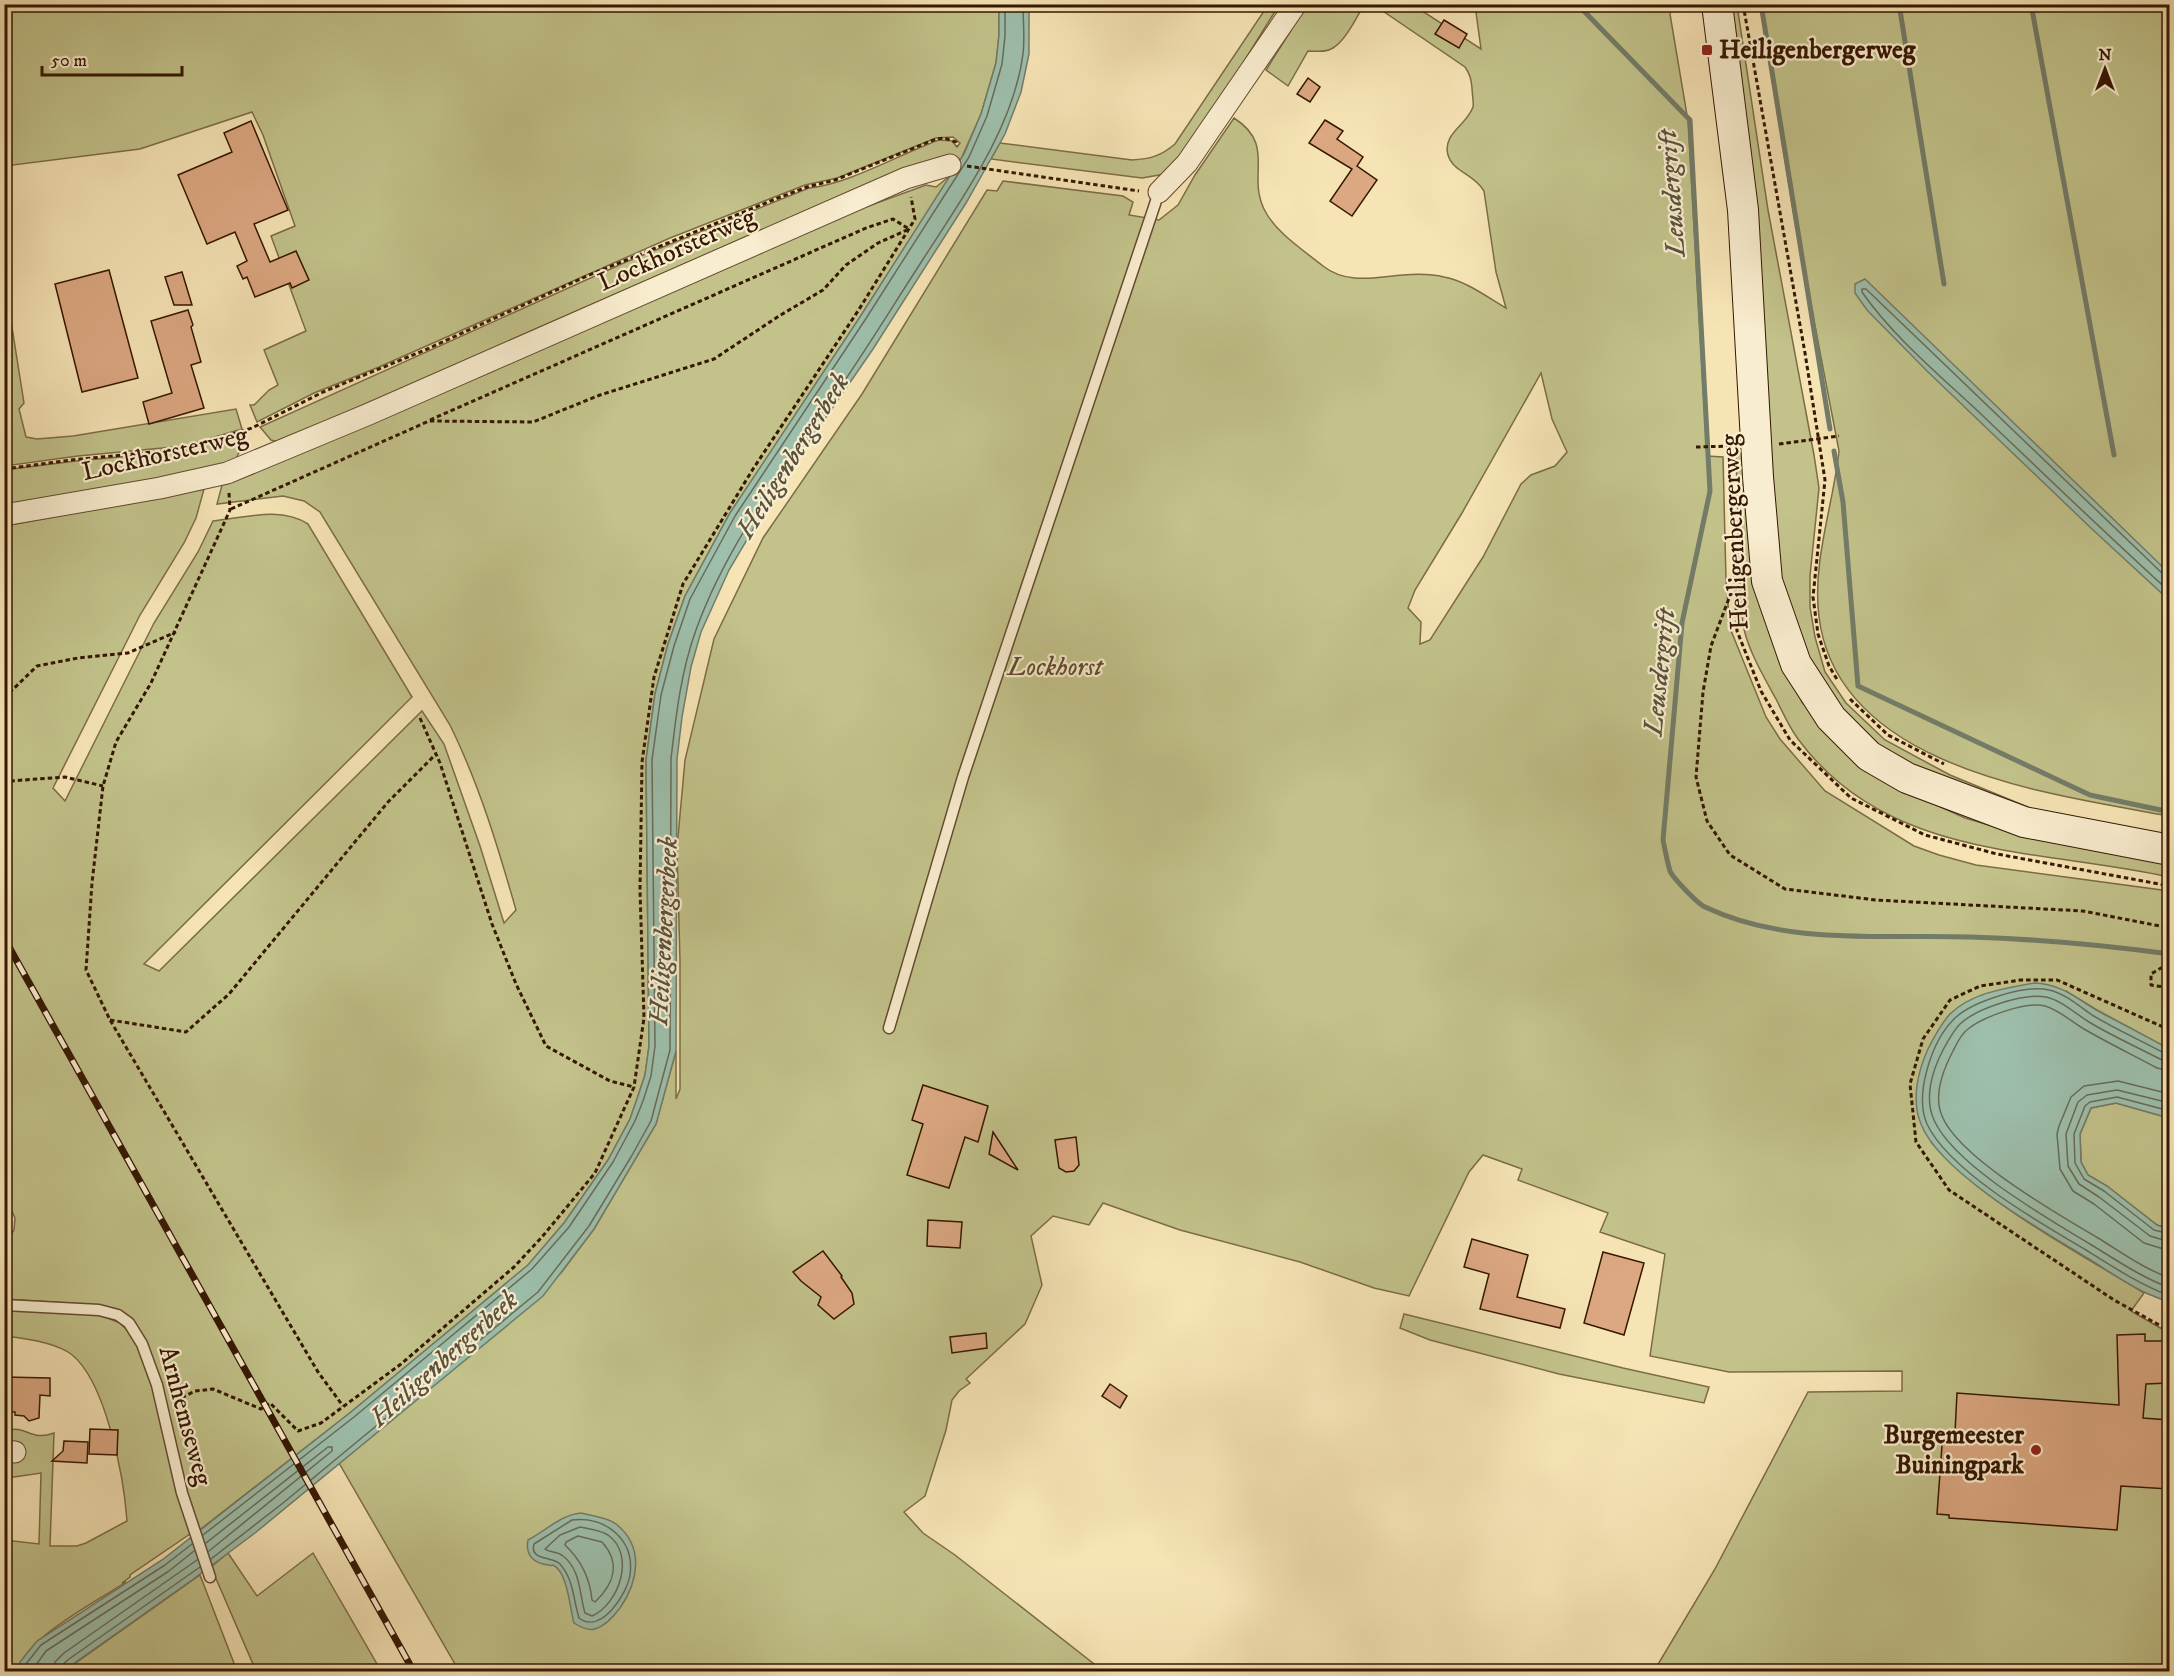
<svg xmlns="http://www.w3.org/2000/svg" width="2174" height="1676" font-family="'IM FELL DW Pica',serif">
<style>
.green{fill:#c2c28a;stroke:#7c6c46;stroke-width:1.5;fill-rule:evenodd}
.water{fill:#9dbfac;stroke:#737c68;stroke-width:1.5}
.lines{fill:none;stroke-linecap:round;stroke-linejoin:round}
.shore{stroke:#696b57;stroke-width:1.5}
.stream{stroke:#737c68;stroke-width:5}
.building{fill:#dca882;stroke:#351702;stroke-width:1.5}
.lane-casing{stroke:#654a2f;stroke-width:13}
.street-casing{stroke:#654a2f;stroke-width:23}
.secondary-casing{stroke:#351702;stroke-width:32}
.path{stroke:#351702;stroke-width:3;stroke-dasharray:4.5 3;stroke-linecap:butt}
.lane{stroke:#f9edcf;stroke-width:10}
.street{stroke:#f9edcf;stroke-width:21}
.secondary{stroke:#f9edcf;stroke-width:30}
.rail-casing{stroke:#351702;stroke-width:7}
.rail{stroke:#f9edcf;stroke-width:4.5;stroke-dasharray:14;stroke-linecap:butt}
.poi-dot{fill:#8f2418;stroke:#f9edcf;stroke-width:2}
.labels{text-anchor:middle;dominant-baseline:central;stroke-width:4.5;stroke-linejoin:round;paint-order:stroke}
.poi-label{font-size:26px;font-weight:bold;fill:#351702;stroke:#f9edcf;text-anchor:start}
.street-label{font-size:26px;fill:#351702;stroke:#f9edcf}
.park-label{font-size:26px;font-style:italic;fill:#5f4a2b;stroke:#f9edcf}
.water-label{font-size:27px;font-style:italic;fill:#59523e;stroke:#f9edcf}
</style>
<rect width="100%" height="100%" fill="#f6e4b5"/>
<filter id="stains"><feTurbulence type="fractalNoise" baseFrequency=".00333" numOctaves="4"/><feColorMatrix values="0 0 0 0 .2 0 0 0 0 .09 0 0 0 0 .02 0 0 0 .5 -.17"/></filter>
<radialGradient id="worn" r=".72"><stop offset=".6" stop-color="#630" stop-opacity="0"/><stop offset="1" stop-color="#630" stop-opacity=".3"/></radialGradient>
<g class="green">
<path d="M999 4V35L996 63 981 114 961 159 932 160 887 175 278 442 271 440 260 427 626 262 809 188C849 184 900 154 939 140L952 141 957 147 960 143 953 137 936 138 837 178 805 185 670 238 379 367 314 393 257 422 250 405H254L269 390 278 385 264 350 306 331 271 236 295 226 263 135 252 112 140 149 5 166 4 5Z"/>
<path d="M1271 5H1279L1186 155 1165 174 1142 178 991 159 1000 143 1132 160C1150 159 1161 156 1175 144L1266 8Z"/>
<path d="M1307 5H1364C1356 18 1346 40 1333 48 1325 53 1316 51 1308 51L1288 86 1266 70Z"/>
<path d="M1374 5H1413L1481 49 1475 5H1673L1670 14 1688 121 1707 456 1723 457 1726 581 1730 628 1766 717 1780 739 1825 791 1914 846 1939 855 1976 865 2169 891V1049L2097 1010 2066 991 1982 995 1950 1014 1930 1046 1931 1142C1985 1204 2074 1250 2144 1293L2131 1311 2169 1333V1671H1654L1715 1569 1808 1392 1902 1391V1371L1729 1372 1650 1356 1665 1254 1600 1232 1608 1213 1518 1180 1522 1169 1483 1155 1469 1172 1409 1296 1374 1288 1300 1262 1180 1230 1103 1203 1089 1225 1053 1216 1031 1236 1042 1285 1025 1324 966 1379 970 1383 959 1391 952 1400 946 1430 925 1496 904 1512 923 1533 955 1555 1103 1671H459L339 1463 561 1273 594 1229 656 1124 676 1051V1099L680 1089V961L677 848 685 760 714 639 763 538 862 394 987 190 997 191 1003 181 1123 196 1133 202 1129 215 1159 220 1178 205 1195 175 1234 118C1276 145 1247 174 1264 209 1275 232 1303 250 1323 266 1347 285 1376 277 1403 275 1416 274 1432 274 1444 277 1466 281 1487 297 1506 308L1496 272 1484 191C1474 174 1453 172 1448 155 1442 134 1467 125 1473 107 1474 102 1472 94 1472 88 1471 79 1470 74 1465 67ZM1541 373 1552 419 1567 452 1555 466 1531 475 1521 484 1483 557 1430 640 1420 644 1421 622 1408 608 1415 590 1462 513Z"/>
<polygon points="1728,5 1737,5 1768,210 1814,455 1819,488 1810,576 1810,607 1815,637 1825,672 1846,703 1885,740 1950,775 2045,814 1900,763 1859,729 1827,692 1810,663 1780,577"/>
<path d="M1760 5H2169V816C2051 794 1838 769 1819 617 1812 561 1833 507 1839 451L1794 216Z"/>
<path d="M951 175 860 317 730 513 685 596 668 644 655 694 646 760 649 1046 645 1075 637 1099 630 1119 608 1160 564 1223 528 1265 351 1412 197 1532 160 1380 119 1311 100 1305 5 1299 4 1245 14 1230 15 1218 10 1207 4 1203 5 526 204 489 196 518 184 543 140 615 53 788 65 801 154 623 198 552 213 521C244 518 280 506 308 524L412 697 144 964 159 971 422 711 444 744 480 846 504 923 516 910C498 847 479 784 450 725L320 512 304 501 283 496 217 504 222 485 233 482 491 372 696 280 863 208 926 185 936 187Z"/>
<polygon points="4,277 24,403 19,409 26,437 37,439 73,436 236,409 242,429 184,446 78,456 5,466"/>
<polygon points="242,433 242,446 235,461 180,475 5,507 4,470 76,461 184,451"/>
<path d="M1736 452 1743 454 1784 665 1802 702 1824 728 1932 803 1965 818 1999 828 2169 860V877C2037 848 1887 860 1798 739 1789 727 1783 713 1776 699 1765 679 1749 652 1744 629 1739 608 1740 584 1739 561 1738 525 1737 489 1736 452Z"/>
<polygon points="2116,1103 2169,1118 2169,1229 2157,1225 2107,1186 2088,1175 2081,1162 2080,1134 2091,1108"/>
<path d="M4 1309 100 1315 120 1323 130 1333 140 1349 153 1386 190 1534 130 1575V1577L122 1583 126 1582C96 1602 26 1637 17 1672L5 1671V1540L39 1544 41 1473 14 1477 5 1475V1431C27 1424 30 1442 54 1433L50 1546H77L86 1543 127 1521C124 1478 106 1381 71 1354 56 1343 23 1338 5 1336Z"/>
<polygon points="1404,1314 1623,1368 1709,1387 1704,1403 1559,1374 1430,1340 1400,1328"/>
<polygon points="228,1553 257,1596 313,1553 381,1671 256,1671 211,1567"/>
<polygon points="200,1575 237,1671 63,1672"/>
</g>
<g class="water">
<polygon points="999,5 1029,5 1029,54 1021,92 1005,134 966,203 873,349 778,487 729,570 701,632 691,667 682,717 677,759 676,1051 656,1124 594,1229 543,1296 255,1533 192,1580 63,1671 18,1672 20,1662 37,1641 162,1560 351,1412 528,1265 564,1223 608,1160 630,1119 637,1099 645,1075 649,1046 646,760 655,694 668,644 685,596 730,513 860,317 964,154 981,114 996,63 999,35"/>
<polygon points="1865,279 2169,573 2169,600 2092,529 1927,371 1867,310 1855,293 1855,284"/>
<path d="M2034 983C2062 984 2075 998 2098 1011 2122 1024 2146 1036 2169 1049V1118L2116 1103 2091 1108 2080 1134 2081 1162 2088 1175 2107 1186 2157 1225 2169 1229V1302C2161 1299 2152 1296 2144 1292 2125 1283 2107 1270 2089 1259 2044 1232 1940 1173 1921 1124 1911 1100 1918 1071 1928 1049 1934 1037 1941 1024 1950 1014 1971 993 2006 988 2034 983Z"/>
<path d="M581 1513C592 1516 607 1517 616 1524 645 1547 638 1582 620 1608 614 1616 606 1626 595 1629 588 1631 580 1627 574 1623 570 1610 568 1572 553 1565 552 1565 550 1566 549 1565 534 1564 525 1555 528 1540 546 1531 560 1515 581 1513Z"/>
</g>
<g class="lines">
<g class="shore">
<path d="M2170 576 2163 574 1866 289H1862V292C1893 337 1943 378 1983 416 2045 475 2106 534 2170 592"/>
<path d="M2170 1054 2164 1053C2140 1040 2115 1029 2092 1015 2079 1006 2064 993 2049 990 2025 984 1972 1002 1955 1018 1932 1040 1914 1094 1927 1124 1949 1171 2040 1223 2086 1250 2113 1267 2139 1284 2170 1296"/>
<path d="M2170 1062 2162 1060C2137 1047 2112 1036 2089 1022 2076 1014 2061 1000 2046 997 2024 993 1977 1008 1960 1024 1953 1031 1948 1041 1943 1050 1932 1071 1924 1098 1934 1120 1954 1165 2047 1218 2090 1244 2116 1260 2141 1277 2170 1288"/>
<path d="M2170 1071 2157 1068C2133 1055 2108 1043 2084 1029 2072 1022 2059 1010 2045 1006 2026 1001 1983 1017 1968 1029 1961 1034 1957 1043 1953 1051 1943 1070 1933 1095 1942 1116 1959 1158 2058 1214 2098 1238 2121 1252 2144 1269 2170 1278"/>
<polyline points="2170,1094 2118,1081 2084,1086 2071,1097 2059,1126 2057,1134 2060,1169 2073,1191 2094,1204 2144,1243 2170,1251"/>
<polyline points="2170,1103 2117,1090 2087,1095 2078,1102 2066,1134 2068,1166 2079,1184 2099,1197 2150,1236 2170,1242"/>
<polyline points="2170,1111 2117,1097 2090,1102 2085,1106 2074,1134 2075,1163 2084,1179 2104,1191 2154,1230 2170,1234"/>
<path d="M572 1520C605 1516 635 1539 630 1575 627 1594 601 1635 579 1618 573 1599 574 1580 560 1564 553 1556 529 1561 534 1544Z"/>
<path d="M580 1527C589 1529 600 1530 608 1535 636 1555 619 1604 592 1616L585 1613C579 1593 581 1570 563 1556 557 1551 550 1553 545 1549L560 1535Z"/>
<polyline points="203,1535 354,1417 532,1269 569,1227 613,1162 635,1121 643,1101 651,1076 655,1046 652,760 661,695 674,646 690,599 735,516 865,320 969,157 987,116 1002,64 1005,36 1005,4"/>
<path d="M578 1536 602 1542C621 1563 614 1584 595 1602L592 1600C590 1578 581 1560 565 1545L566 1542Z"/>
<polyline points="206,1543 328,1447 332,1447 332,1451 209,1551"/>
<path d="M211 1559 283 1503 538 1292 589 1226 631 1157 651 1121 670 1050 671 759C676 715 681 671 696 630 725 549 778 478 826 408 859 361 889 312 920 264 960 201 1013 130 1023 54 1025 38 1023 21 1023 4"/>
<polyline points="24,1672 26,1664 41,1645 165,1565 192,1544"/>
<polyline points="31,1672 46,1651 169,1571 194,1551"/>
<polyline points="53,1672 55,1662 64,1653 197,1560"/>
<polyline points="60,1672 61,1666 69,1659 200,1567"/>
</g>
<g class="stream">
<path d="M1577 4 1690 120 1710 491 1682 623 1663 840C1665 850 1667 861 1670 871 1673 878 1698 904 1705 907 1787 946 1882 934 1970 937 2037 939 2103 945 2170 954"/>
<polyline points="1761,4 1830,429"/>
<polyline points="1899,4 1944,284"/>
<polyline points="2031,4 2114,455"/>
<polyline points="1834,451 1843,502 1858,686 2090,795 2170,812"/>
</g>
</g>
<g class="building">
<polygon points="1444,20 1467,34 1459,48 1435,34"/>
<polygon points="1308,78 1320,87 1310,102 1297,94"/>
<polygon points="1325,120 1343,131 1337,139 1363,157 1357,166 1377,180 1352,216 1330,201 1352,169 1309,143"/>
<polygon points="251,121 288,210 254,224 270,262 296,251 309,280 292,288 290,283 255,297 247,277 243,279 237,266 247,261 235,232 207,244 178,175 232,152 224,133"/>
<polygon points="109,270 138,378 82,392 55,284"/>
<polygon points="182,272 192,305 174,305 165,277"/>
<polygon points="188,310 193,325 191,327 201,362 191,365 204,408 149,424 143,402 172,393 151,321"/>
<polygon points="923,1085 988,1106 978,1142 965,1137 949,1188 907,1175 923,1124 912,1120"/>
<polygon points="993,1132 1018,1170 989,1154"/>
<polygon points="1076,1137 1079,1165 1074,1171 1066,1172 1059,1168 1055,1140"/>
<polygon points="928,1220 962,1222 960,1248 927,1246"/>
<polygon points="1472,1239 1528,1255 1517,1297 1565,1309 1560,1328 1480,1309 1489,1274 1464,1267"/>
<polygon points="823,1251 842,1276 841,1277 852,1293 854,1304 834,1319 818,1305 821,1297 801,1281 793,1272"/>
<polygon points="1603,1252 1644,1263 1624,1335 1584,1323"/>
<polygon points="986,1333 987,1348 952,1353 950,1337"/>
<polygon points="2145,1334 2145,1341 2169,1341 2169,1383 2146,1384 2143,1418 2169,1420 2169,1489 2121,1486 2117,1530 1949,1518 1949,1515 1937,1514 1943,1432 1955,1433 1957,1393 2119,1405 2117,1335"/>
<polygon points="4,1377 50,1378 50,1396 40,1395 39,1418 29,1421 24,1416 15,1415 15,1412 11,1412 11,1401 4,1401"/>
<polygon points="1110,1384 1127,1396 1120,1408 1102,1396"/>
<polygon points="90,1429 118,1430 117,1455 89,1454"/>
<polygon points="64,1441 88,1442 87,1463 52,1461 63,1451"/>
</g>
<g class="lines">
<defs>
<g id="lane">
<polyline points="889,1028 963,777 1159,192"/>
<polyline points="4,1305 99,1310 118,1315 129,1323 142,1344 157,1385 182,1493 210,1577"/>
</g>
<g id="street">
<polyline points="1159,192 1187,163 1296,4"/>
<polyline points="4,515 160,488 227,473 369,414 906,178 950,165"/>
<polyline points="4,1451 15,1452"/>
</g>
<polyline id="secondary" points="1717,4 1743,210 1758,477 1767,581 1796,664 1831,718 1869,756 1907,778 2024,822 2170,850"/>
</defs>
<use href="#lane" class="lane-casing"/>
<use href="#street" class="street-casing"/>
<use href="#secondary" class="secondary-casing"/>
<g class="path">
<polyline points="1743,4 1805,353 1825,480 1813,597 1818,634 1829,666 1838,681"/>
<polyline points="967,166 1139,191"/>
<polyline points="430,420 866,228 893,219 909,229"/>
<polyline points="1779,444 1839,436"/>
<polyline points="1696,447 1734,446"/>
<polyline points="1731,463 1737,631 1761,691 1790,740 1851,798 1925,835 1997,854 2170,886"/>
<polyline points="4,469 71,460 184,449 252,428 323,392 425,350 587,276 778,198 807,187 835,180 936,139 944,138 956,142 957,146"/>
<polyline points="229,493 230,510 151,683 116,742 103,786 92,883 86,970 110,1020 318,1372 343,1406"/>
<polyline points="231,509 429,421 533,422 600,395 714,359 779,316 823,290 846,265 878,243 907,230"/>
<polyline points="1734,585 1711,646 1703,692 1696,777 1707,821 1730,855 1785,889 1876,900 2083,911 2170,928"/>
<polyline points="4,698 37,666 78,658 128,653 176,632"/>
<polyline points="1850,699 1888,735 1944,764"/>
<polyline points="420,718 440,763 492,924 516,984 546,1046 610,1081 634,1087"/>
<polyline points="4,777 10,781 65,777 103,786"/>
<polyline points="2170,969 2161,968 2151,974 2151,985 2170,988"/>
<polyline points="110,1020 186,1032 229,994 388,802 436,754"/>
<polyline points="2170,1030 2057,980 2021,980 1980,986 1950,1000 1923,1039 1910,1084 1916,1142 1949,1190 2114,1300 2170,1331"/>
<polyline points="175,1401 195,1391 213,1389 261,1409 270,1403 298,1431 321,1423 401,1364 514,1267 542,1237 595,1173 634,1087 644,1018 640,890 642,762 654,677 683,584 753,469 858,311 915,219 911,197"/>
</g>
<use href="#lane" class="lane"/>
<use href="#street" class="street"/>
<use href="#secondary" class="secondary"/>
<defs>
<polyline id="rail" points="4,938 414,1672"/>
</defs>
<use href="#rail" class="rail-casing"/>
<use href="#rail" class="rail"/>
</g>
<g class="poi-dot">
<rect x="1701" y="44" width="12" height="12" rx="3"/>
<circle cx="2036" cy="1450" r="6"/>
</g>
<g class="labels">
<g class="poi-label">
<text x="1719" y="50">Heiligenbergerweg</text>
<text x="2024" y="1435" text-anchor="end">Burgemeester<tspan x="2024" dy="30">Buiningpark</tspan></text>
</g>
<g class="street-label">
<text transform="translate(677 250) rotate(-24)">Lockhorsterweg</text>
<text transform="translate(165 454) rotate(-13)">Lockhorsterweg</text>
<text transform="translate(1735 532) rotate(-93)">Heiligenbergerweg</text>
<text transform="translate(185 1416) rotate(75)">Arnhemseweg</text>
</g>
<g class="park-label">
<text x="1055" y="667">Lockhorst</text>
</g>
<g class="water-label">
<text transform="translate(1672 193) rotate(-94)">Leusdergrift</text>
<text transform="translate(793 456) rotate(-58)">Heiligenbergerbeek</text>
<text transform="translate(1660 672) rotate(-84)">Leusdergrift</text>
<text transform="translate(664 931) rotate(-87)">Heiligenbergerbeek</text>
<text transform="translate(444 1359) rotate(-42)">Heiligenbergerbeek</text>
</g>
</g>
<rect width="2174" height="1676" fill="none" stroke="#f6e4b5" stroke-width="24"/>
<rect x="6" y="6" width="2162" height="1664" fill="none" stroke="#351702" stroke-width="3"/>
<rect x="12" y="12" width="2150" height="1652" fill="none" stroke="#351702" stroke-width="1.5"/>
<g transform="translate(2105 69)" stroke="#f9edcf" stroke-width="4.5" paint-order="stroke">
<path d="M0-4.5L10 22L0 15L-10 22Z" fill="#351702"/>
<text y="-9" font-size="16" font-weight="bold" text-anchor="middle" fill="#351702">N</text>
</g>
<path d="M42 66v9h140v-9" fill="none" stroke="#351702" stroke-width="3"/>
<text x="51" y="66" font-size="18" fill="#351702" stroke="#f9edcf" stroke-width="4.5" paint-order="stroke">50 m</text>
<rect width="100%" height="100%" filter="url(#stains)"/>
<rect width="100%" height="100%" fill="url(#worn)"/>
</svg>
